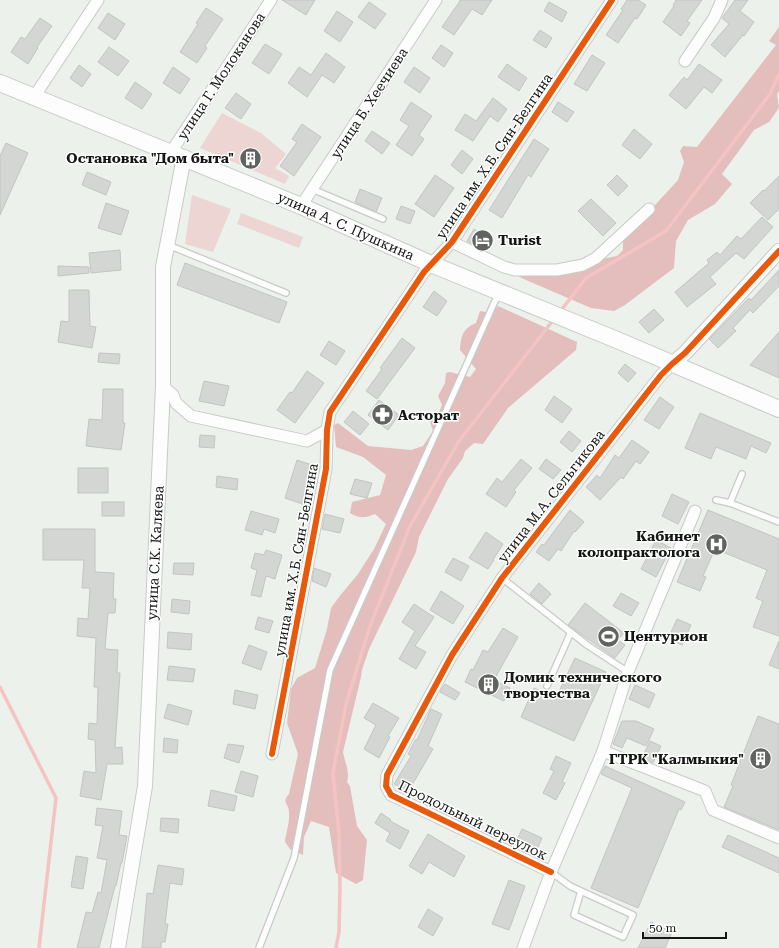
<svg xmlns="http://www.w3.org/2000/svg" width="779" height="948" font-family="'Roboto Serif',serif">
<style>
.green{fill:#ecd5d3}
.forest{fill:#e3bebd}
.lines{fill:none;stroke-linecap:round;stroke-linejoin:round}
.stream{stroke:#f4c3c2;stroke-width:3.5}
.building{fill:#d3d6d3;stroke:#c2c6c2}
.service-casing{stroke:#c8cbc8;stroke-width:8}
.minor-casing{stroke:#c8cbc8;stroke-width:13}
.tertiary-casing{stroke:#c8cbc8;stroke-width:16}
.secondary-casing{stroke:#c8cbc8;stroke-width:18}
.service{stroke:#fcfdfc;stroke-width:5.5}
.minor{stroke:#fcfdfc;stroke-width:11}
.tertiary{stroke:#fcfdfc;stroke-width:14}
.secondary{stroke:#fcfdfc;stroke-width:16}
.cycleway-casing{stroke:#fff;stroke-width:8}
.cycleway{stroke:#e8590c;stroke-width:6}
.labels{text-anchor:middle;dominant-baseline:central;stroke-width:3;stroke-linejoin:round;paint-order:stroke}
.street-label{font-size:14px;fill:#141714;stroke:#fff}
.poi-label{font-size:14px;font-weight:bold;fill:#141714;stroke:#fff;text-anchor:start}
</style>
<rect width="100%" height="100%" fill="#ecf1ec"/>
<g class="green">
<polygon points="222,113 261,133 286,154 275,168 289,176 285,184 200,148"/>
<polygon points="192,195 231,209 213,252 185,244"/>
<polygon points="241,213 303,237 299,248 237,224"/>
</g>
<g class="forest">
<polygon points="779,27 779,91 777,94 779,108 769,122 754,130 722,174 732,184 715,204 688,220 676,241 674,268 625,305 614,311 591,308 519,277 530,273 617,256 623,250 623,240 678,180 684,162 680,151 683,146 697,147 776,45 769,41"/>
<path d="M498 306 577 342 576 350 508 408 483 444 474 443 465 451 463 458 448 479 419 537 416 552 369 649 362 670 361 677 343 752C345 763 350 772 347 782L350 786 357 826 367 840 363 880 356 884 336 873 329 827 311 821 304 837 303 855 290 849 285 842C286 833 290 821 289 812 289 803 281 803 289 794L298 754 287 723 291 689 297 678 315 668 327 629 331 608 339 597 358 574 374 549 386 524 375 514C365 518 360 519 350 513L352 502 380 495 386 475 363 457 336 447 334 425 338 423 368 446 411 450 423 446 433 431 429 418 432 414 439 412 442 405 438 396 445 383 446 373 450 372 470 377 476 369 460 350C461 337 462 329 476 323L480 311 492 313Z"/>
</g>
<g class="lines">
<g class="stream">
<polyline points="559,313 586,278 666,231 770,94 779,74"/>
<polyline points="0,687 56,798 39,948"/>
<polyline points="336,948 339,932 340,889 339,834 333,773 346,704 370,626 410,526 459,441 554,319"/>
</g>
</g>
<g class="building">
<polygon points="282,0 315,0 306,15"/>
<polygon points="459,0 492,0 482,15 472,9 454,35 442,27 460,1"/>
<polygon points="627,0 638,0 646,5 637,19 635,18 618,43 606,35 623,10 621,9"/>
<polygon points="676,0 702,0 687,21 690,23 681,36 663,22 674,6 673,5"/>
<polygon points="735,0 748,0 740,11 754,22 744,36 743,35 725,57 711,45 729,24 722,18"/>
<polygon points="369,2 386,14 375,29 358,17"/>
<polygon points="549,2 567,12 562,22 544,11"/>
<polygon points="206,8 223,19 205,46 207,48 197,63 180,52 198,24 196,23"/>
<polygon points="337,11 353,22 340,42 324,31"/>
<polygon points="108,13 125,24 115,40 98,28"/>
<polygon points="40,18 52,26 37,47 38,48 28,64 11,52 21,37 25,39"/>
<polygon points="540,30 552,38 546,48 533,40"/>
<polygon points="265,44 282,54 269,74 252,63"/>
<polygon points="441,45 453,53 444,67 432,58"/>
<polygon points="109,47 129,61 118,76 98,62"/>
<polygon points="326,53 345,67 334,83 322,75 307,97 288,83 299,67 311,75"/>
<polygon points="592,55 605,63 587,91 574,84"/>
<polygon points="507,64 527,78 519,91 498,77"/>
<polygon points="699,64 722,80 712,93 704,87 686,109 669,95 684,77 687,80"/>
<polygon points="79,65 91,74 82,87 70,78"/>
<polygon points="173,67 190,79 180,94 163,83"/>
<polygon points="414,67 430,78 420,93 404,82"/>
<polygon points="135,82 152,94 142,109 125,98"/>
<polygon points="236,93 251,104 241,119 225,108"/>
<polygon points="493,98 507,109 498,122 490,116 473,141 455,130 465,114 476,121"/>
<polygon points="411,102 432,116 419,135 424,139 412,156 396,145 409,126 400,120"/>
<polygon points="558,102 574,112 567,122 552,112"/>
<polygon points="302,124 321,137 294,176 280,166 297,142 292,139"/>
<polygon points="634,129 652,144 640,159 622,145"/>
<polygon points="372,131 390,143 382,154 365,141"/>
<polygon points="534,139 549,149 531,177 528,175 502,218 489,210"/>
<polygon points="6,143 28,153 0,215 0,156"/>
<polygon points="462,150 473,159 462,174 451,165"/>
<polygon points="248,151 257,155 252,165 243,162"/>
<polygon points="87,172 111,182 106,195 82,185"/>
<polygon points="435,175 454,188 434,217 415,204"/>
<polygon points="617,175 628,186 618,196 607,185"/>
<polygon points="779,176 779,209 768,220 750,203 763,190 764,191"/>
<polygon points="360,189 382,198 376,212 355,202"/>
<polygon points="591,199 616,223 603,236 578,211"/>
<polygon points="106,203 129,211 121,235 98,228"/>
<polygon points="401,206 415,211 410,224 396,219"/>
<polygon points="762,217 773,227 744,259 736,253 710,277 716,284 687,307 675,292 709,263 707,260 717,252 720,255 737,236 741,239"/>
<polygon points="474,229 488,238 481,248 467,241"/>
<polygon points="120,250 121,270 91,273 89,253"/>
<polygon points="185,263 287,302 279,323 177,285"/>
<polygon points="58,266 89,267 89,273 58,276"/>
<polygon points="779,270 779,286 753,313 750,310 733,328 736,331 718,348 709,339 749,298 751,300"/>
<polygon points="69,290 89,290 90,326 96,327 92,348 58,342 61,321 69,322"/>
<polygon points="434,291 447,301 437,316 423,307"/>
<polygon points="654,309 664,320 649,333 639,322"/>
<polygon points="779,332 779,378 750,365"/>
<polygon points="402,338 415,348 377,399 366,391 382,369 380,368"/>
<polygon points="329,341 345,351 336,365 320,355"/>
<polygon points="99,353 120,354 119,364 98,362"/>
<polygon points="625,364 636,373 628,382 618,373"/>
<polygon points="307,371 324,383 295,423 277,410 290,392 292,393"/>
<polygon points="204,381 229,386 224,406 199,401"/>
<polygon points="103,389 123,389 123,423 125,423 121,450 86,446 89,419 102,420"/>
<polygon points="554,396 572,409 562,423 545,410"/>
<polygon points="660,397 674,407 659,429 644,420"/>
<polygon points="379,400 399,415 388,430 368,415"/>
<polygon points="353,411 369,424 360,435 344,422"/>
<polygon points="700,413 771,443 766,453 751,446 746,459 716,447 711,459 685,448"/>
<polygon points="569,431 581,441 572,452 560,442"/>
<polygon points="200,435 215,436 214,448 199,447"/>
<polygon points="632,440 649,452 640,464 636,461 623,479 621,477 600,500 586,487 597,475 600,478 615,455 619,458"/>
<polygon points="521,459 532,468 514,490 516,492 506,507 486,494 497,478 502,482"/>
<polygon points="546,459 561,470 553,479 539,469"/>
<polygon points="297,460 315,466 307,491 310,492 305,505 285,498"/>
<rect x="78" y="468" width="30" height="25"/>
<polygon points="217,476 238,479 237,490 216,487"/>
<polygon points="355,479 372,483 367,498 350,494"/>
<polygon points="672,494 689,502 678,524 662,516"/>
<rect x="102" y="502" width="22" height="14"/>
<polygon points="570,510 584,522 575,532 574,531 561,551 558,549 549,561 536,552 542,544 544,545"/>
<polygon points="708,510 779,539 779,636 753,627 763,601 756,598 767,570 715,549 703,576 706,577 700,591 677,582"/>
<polygon points="251,511 279,519 275,533 264,529 262,535 245,530"/>
<polygon points="325,514 344,519 340,533 322,529"/>
<polygon points="43,529 95,529 95,572 114,573 113,599 116,599 115,613 108,613 105,649 118,650 117,673 120,673 115,748 122,747 123,764 107,764 101,800 80,796 84,771 96,773 95,740 88,739 89,723 97,724 98,687 94,687 96,638 77,636 78,618 88,619 90,588 82,588 84,560 43,560"/>
<polygon points="486,532 503,544 493,560 494,560 488,569 469,558"/>
<polygon points="656,540 671,548 656,577 641,569"/>
<polygon points="266,550 282,555 275,579 266,576 261,597 251,595 257,570 251,568 255,553 264,555"/>
<polygon points="453,558 469,566 461,581 445,572"/>
<polygon points="174,563 194,563 193,575 173,574"/>
<polygon points="314,568 331,574 326,587 312,581"/>
<polygon points="539,583 551,594 542,604 530,594"/>
<polygon points="441,591 464,606 453,624 430,610"/>
<polygon points="621,593 639,603 631,616 613,606"/>
<polygon points="172,599 190,601 189,614 171,612"/>
<polygon points="585,603 624,633 618,640 625,645 615,658 568,625"/>
<polygon points="414,604 434,617 415,646 426,652 416,669 399,659 415,631 402,622"/>
<polygon points="258,617 273,621 269,633 255,629"/>
<polygon points="677,619 691,625 682,645 668,639"/>
<polygon points="503,628 518,637 494,680 510,688 504,701 465,682 471,669 473,670 483,650 488,652"/>
<polygon points="168,632 192,634 191,650 167,648"/>
<polygon points="779,641 779,669 769,665"/>
<polygon points="249,645 267,652 261,670 242,663"/>
<polygon points="575,658 606,672 574,741 521,717 534,688 556,698"/>
<polygon points="169,666 195,669 193,682 167,680"/>
<polygon points="445,684 460,693 455,700 440,692"/>
<polygon points="635,685 655,694 649,708 629,699"/>
<polygon points="235,690 258,695 255,709 233,704"/>
<polygon points="373,703 399,718 388,736 390,737 379,758 364,749 376,725 364,718"/>
<polygon points="168,704 192,711 188,725 164,718"/>
<polygon points="431,709 442,714 428,746 433,749 408,792 394,784 411,756 408,754 416,739 417,740"/>
<polygon points="758,716 779,724 779,830 724,807 733,786 731,785"/>
<polygon points="622,721 636,721 654,729 646,746 627,738 622,748 613,744"/>
<polygon points="164,738 178,740 177,753 163,752"/>
<polygon points="650,741 661,746 653,763 642,758"/>
<polygon points="228,744 244,746 239,763 224,758"/>
<polygon points="556,756 571,763 562,782 565,783 556,800 543,793 554,771 550,769"/>
<polygon points="605,766 685,802 681,810 679,809 638,908 591,888 632,788 601,774"/>
<polygon points="241,771 258,776 253,797 235,792"/>
<polygon points="211,790 237,796 234,811 208,806"/>
<polygon points="97,808 122,811 119,835 127,836 122,863 121,863 116,886 115,886 99,948 77,948 86,912 92,913 98,892 101,893 107,860 97,858 103,826 95,825"/>
<polygon points="381,813 391,820 390,821 409,831 400,849 386,841 390,833 375,823"/>
<polygon points="161,818 179,819 178,833 160,831"/>
<polygon points="522,829 542,838 537,849 517,840"/>
<polygon points="428,834 465,856 454,877 429,862 422,874 409,866"/>
<polygon points="728,835 779,858 779,873 722,847"/>
<polygon points="76,856 88,858 83,889 71,887"/>
<polygon points="158,865 184,869 182,885 170,883 165,924 168,924 165,942 161,942 161,948 142,948 147,893 153,894"/>
<polygon points="509,880 525,886 509,930 492,924"/>
<polygon points="428,909 443,918 433,936 418,927"/>
<polygon points="651,922 672,932 665,948 638,948"/>
</g>
<g class="lines">
<defs>
<g id="service">
<polyline points="312,189 383,219"/>
<polyline points="168,245 286,293"/>
<polyline points="716,500 730,503 779,522"/>
<polyline points="730,503 742,474"/>
<polyline points="502,578 587,645 628,672"/>
<polyline points="547,686 571,632"/>
<polyline points="551,872 570,886 633,915 623,937 574,915 581,891"/>
<polyline points="259,948 294,858 330,670 495,301 501,294"/>
</g>
<g id="minor">
<polyline points="685,61 714,18 722,0"/>
<polyline points="34,97 98,0"/>
<polyline points="171,152 271,0"/>
<polyline points="301,206 436,0"/>
<polyline points="452,242 504,267 515,270 557,270 583,265 596,258 649,209"/>
<polyline points="163,386 173,395 176,403 191,416 307,441 327,430"/>
<polyline points="603,751 705,791 713,810 779,838"/>
<polyline points="272,754 326,469 327,430 330,412 424,272 452,242 612,0"/>
<polyline points="551,872 391,795 386,786 387,775 452,655 502,578 661,375 672,364"/>
<polyline points="523,948 551,872 603,751 628,672 695,511"/>
</g>
<g id="tertiary">
<polyline points="672,364 685,353 779,251"/>
<polyline points="118,948 145,786 163,386 163,267 184,157"/>
</g>
<polyline id="secondary" points="0,83 301,206 431,264 617,340 779,409"/>
</defs>
<use href="#service" class="service-casing"/>
<use href="#minor" class="minor-casing"/>
<use href="#tertiary" class="tertiary-casing"/>
<use href="#secondary" class="secondary-casing"/>
<use href="#service" class="service"/>
<use href="#minor" class="minor"/>
<use href="#tertiary" class="tertiary"/>
<use href="#secondary" class="secondary"/>
<defs>
<g id="cycleway">
<polyline points="272,754 326,469 327,430 330,412 424,272 452,242 612,0"/>
<polyline points="551,872 391,795 386,786 387,775 452,655 502,578 661,375 672,364 685,353 779,251"/>
</g>
</defs>
<use href="#cycleway" class="cycleway-casing"/>
<use href="#cycleway" class="cycleway"/>
</g>
<defs>
<symbol id="building-disc" viewBox="-11 -11 22 22"><circle r="9.5" fill="#606360" stroke="#fff"/><path d="M-4-6H4V6H1V3H-1V6H-4ZM-2.5-4.3h1.7v1.8h-1.7ZM.8-4.3h1.7v1.8H.8ZM-2.5-1h1.7V.8h-1.7ZM.8-1h1.7V.8H.8Z" fill="#fff"/></symbol>
<symbol id="hotel-disc" viewBox="-11 -11 22 22"><circle r="9.5" fill="#606360" stroke="#fff"/><path d="M-6-4.5h1.5V1H6V5H4.5V3h-9V5H-6ZM-4 0a1.8 1.8 0 1 1 3.6 0ZM.5 0V-2.5h3Q6-2.5 6 0Z" fill="#fff"/></symbol>
<symbol id="pharmacy-disc" viewBox="-11 -11 22 22"><circle r="9.5" fill="#606360" stroke="#fff"/><path d="M-2-6h4v4h4v4h-4v4h-4v-4h-4v-4h4Z" fill="#fff"/></symbol>
<symbol id="hospital-disc" viewBox="-11 -11 22 22"><circle r="9.5" fill="#606360" stroke="#fff"/><path d="M-5-5h3v3.5h4V-5h3V5h-3V1.5h-4V5h-3Z" fill="#fff"/></symbol>
<symbol id="stadium-disc" viewBox="-11 -11 22 22"><circle r="9.5" fill="#606360" stroke="#fff"/><path d="M0-5a6.5 5 0 1 0 0 10a6.5 5 0 1 0 0-10ZM-3.5-1.8h7v3.6h-7Z" fill="#fff"/></symbol>
</defs>
<g fill-rule="evenodd">
<use href="#building-disc" x="238" y="146" width="25" height="25"/>
<use href="#hotel-disc" x="470" y="228" width="25" height="25"/>
<use href="#pharmacy-disc" x="370" y="402" width="25" height="25"/>
<use href="#hospital-disc" x="704" y="532" width="25" height="25"/>
<use href="#stadium-disc" x="596" y="624" width="25" height="25"/>
<use href="#building-disc" x="476" y="672" width="25" height="25"/>
<use href="#building-disc" x="748" y="746" width="25" height="25"/>
</g>
<g class="labels">
<g class="street-label">
<text transform="translate(221 76) rotate(-57)">улица Г. Молоканова</text>
<text transform="translate(369 103) rotate(-57)">улица Б. Хеечиева</text>
<text transform="translate(494 156) rotate(-56)">улица им. Х.Б. Сян-Белгина</text>
<text transform="translate(346 226) rotate(24)">улица А. С. Пушкина</text>
<text transform="translate(551 496) rotate(-52)">улица М.А. Сельгикова</text>
<text transform="translate(155 553) rotate(-87)">улица С.К. Каляева</text>
<text transform="translate(296 560) rotate(-80)">улица им. Х.Б. Сян-Белгина</text>
<text transform="translate(473 820) rotate(26)">Продольный переулок</text>
</g>
<g class="poi-label">
<text x="234" y="158" text-anchor="end">Остановка "Дом быта"</text>
<text x="498" y="240">Turist</text>
<text x="398" y="415">Асторат</text>
<text x="700" y="536" text-anchor="end">Кабинет<tspan x="700" dy="16">колопрактолога</tspan></text>
<text x="624" y="636">Центурион</text>
<text x="504" y="677">Домик технического<tspan x="504" dy="16">творчества</tspan></text>
<text x="744" y="759" text-anchor="end">ГТРК "Калмыкия"</text>
</g>
</g>
<path d="M643 932v6h83v-6" fill="none" stroke="#141714" stroke-width="2"/>
<text x="649" y="932" font-size="12" fill="#141714" stroke="#ffffff" stroke-width="3" paint-order="stroke">50 m</text>
</svg>
